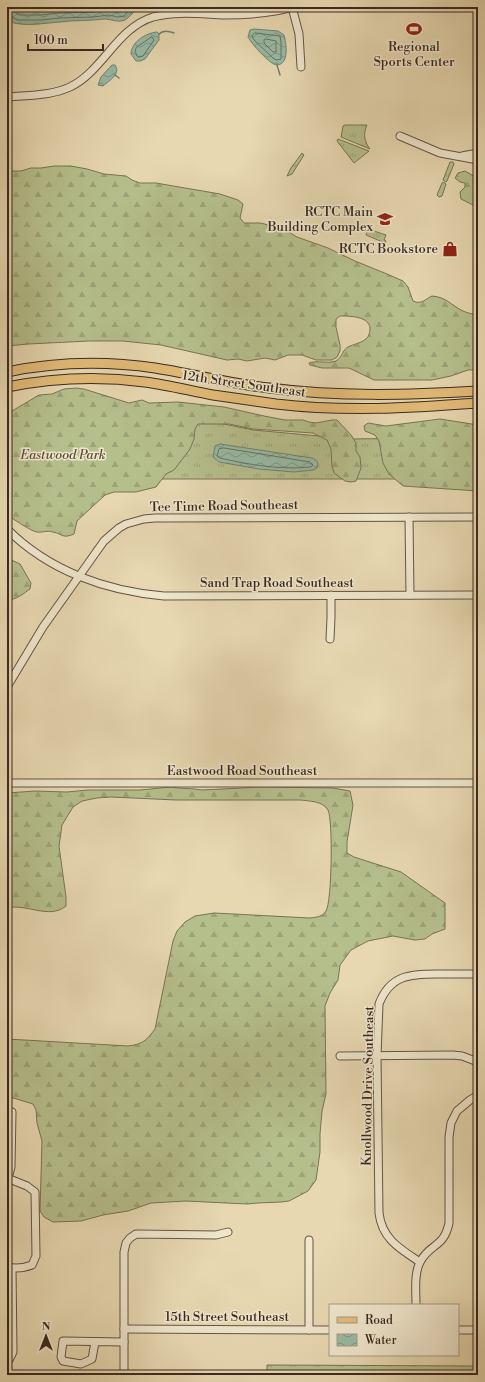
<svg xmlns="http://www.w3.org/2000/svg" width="485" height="1382" font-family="'Libre Bodoni',serif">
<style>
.grass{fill:url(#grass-tufts);stroke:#787456}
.forest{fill:url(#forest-firs);stroke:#787456}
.water{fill:url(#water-waves);stroke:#728171}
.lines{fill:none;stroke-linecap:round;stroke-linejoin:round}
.shore{stroke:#697264;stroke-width:1}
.stream{stroke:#728171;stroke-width:1.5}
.minor-casing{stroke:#655545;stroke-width:9}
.major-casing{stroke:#3a2921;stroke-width:11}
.minor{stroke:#efe6cc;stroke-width:7}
.major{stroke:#e4bc78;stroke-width:9}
.labels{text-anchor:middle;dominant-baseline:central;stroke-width:3;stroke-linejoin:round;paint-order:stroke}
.poi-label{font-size:13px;fill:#3a2921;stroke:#efe6cc;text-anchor:end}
.street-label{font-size:13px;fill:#3a2921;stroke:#efe6cc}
.park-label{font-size:13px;font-style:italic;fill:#594e3c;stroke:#efe6cc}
</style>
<defs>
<pattern id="grass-tufts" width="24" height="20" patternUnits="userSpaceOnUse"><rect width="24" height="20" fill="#b5bf8c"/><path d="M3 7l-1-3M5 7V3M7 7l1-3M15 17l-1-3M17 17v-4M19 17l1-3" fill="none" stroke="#9ca478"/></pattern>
<pattern id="forest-firs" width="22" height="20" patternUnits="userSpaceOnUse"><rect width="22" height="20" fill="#b5bf8c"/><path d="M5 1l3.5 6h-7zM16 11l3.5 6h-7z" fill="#9ca478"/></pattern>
<pattern id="water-waves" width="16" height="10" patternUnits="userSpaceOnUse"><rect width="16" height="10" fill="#98bba6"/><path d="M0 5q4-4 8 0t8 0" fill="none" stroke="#7d9887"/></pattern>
</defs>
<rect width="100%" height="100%" fill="#e7d8b1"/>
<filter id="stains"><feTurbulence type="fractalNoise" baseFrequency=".005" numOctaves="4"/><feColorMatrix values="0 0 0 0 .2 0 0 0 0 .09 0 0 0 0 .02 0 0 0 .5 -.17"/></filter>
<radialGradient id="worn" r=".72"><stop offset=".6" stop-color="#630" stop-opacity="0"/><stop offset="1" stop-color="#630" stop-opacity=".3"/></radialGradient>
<g class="grass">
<path d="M345 125H367C363 134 364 141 370 149L341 137 343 126Z"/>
<polygon points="338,139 369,151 354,163 337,141"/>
<polygon points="302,153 304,155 292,174 287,176 291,168"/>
<polygon points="450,162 453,162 454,164 447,181 446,182 443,180"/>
<polygon points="443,182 446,184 442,196 439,197 437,195 442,183"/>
<polygon points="368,229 386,235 384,240 386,241 385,243 366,235"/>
<polygon points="166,412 253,430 352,439 426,438 478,479 99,479 7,470 7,423"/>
<polygon points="267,1365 478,1366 478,1375 267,1375"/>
</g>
<g class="forest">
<path d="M54 166H71L87 169 104 174 126 176 132 180 140 183H156L220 194 238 200 243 204 240 218 244 223H260L282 228 297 237 328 248 355 261 387 274 403 281 408 287 413 301C422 305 425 299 432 296 446 297 451 305 463 311 467 313 473 314 478 315V370H468L451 376 432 380H374L349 368H322L310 365 309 363C318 360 328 364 336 361 343 357 342 350 348 347 354 344 362 343 367 338 369 336 370 332 370 329 370 316 349 316 340 316L336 319V327L340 345V351L337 357 332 360H316L302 355H288L275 360 265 358 247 361 238 359 227 360 161 345 123 341H89L28 344 7 346V171H21L31 168H41Z"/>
<polygon points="465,171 475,177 478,176 478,207 477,205 473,205 461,199 460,192 465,187 465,183 460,182 455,178 458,173"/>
<path d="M76 388 84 389 129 403 142 400 149 403 178 402 224 407 264 416 285 420H303L309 422 316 423 332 420H337L351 435 356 443V451L360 457 361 468 356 481 351 482 345 481 334 473 332 466 331 449 327 440 313 433 253 429 229 424H198L195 429 194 439 190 449 174 470 166 474 156 487 136 492H114L105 495 77 521 74 534C62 539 63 534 53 532 46 530 42 533 37 532 33 532 16 521 12 518 10 516 8 513 7 510V441L10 436 7 431V414L39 395 52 394 64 389Z"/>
<polygon points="440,419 478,425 478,491 403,486 389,474 383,463 379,441 375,435 365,431 364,426 368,423 386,426"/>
<path d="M7 558 20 564 31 583 30 589C23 594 16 600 7 600Z"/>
<path d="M171 787C181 789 191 788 202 790L262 787 333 788 350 791 353 805 347 842V853L354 857 401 872 445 903V929L432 934 425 939 415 940 393 936 368 941 351 950 340 965 338 980 330 993 325 1006 326 1094 322 1111 320 1134V1152L316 1180 308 1191 289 1201 281 1202 258 1203 247 1204 186 1201 151 1203 128 1211 103 1215 81 1221 53 1222 44 1217 40 1211 42 1141 37 1123 36 1110 33 1104 7 1096V1039L128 1046C143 1044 146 1041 155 1029L173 941 177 931 185 922 195 916 214 913 310 918C317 917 322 917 326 911 332 902 333 819 328 810 323 801 309 801 300 800H176L111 797 97 798 82 801 73 807 62 825 59 846 66 897V906C49 920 26 903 7 908V793L35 791 67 792 88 790H140Z"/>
</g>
<g class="water">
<path d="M7 7H139C134 11 130 17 125 20 118 23 111 19 104 19 89 21 74 20 60 22 43 23 27 27 10 22L7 16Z"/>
<path d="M254 29 278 31 284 35C286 42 290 64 277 65 270 65 251 43 248 37L250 30Z"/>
<path d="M157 32 159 34V40L145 59 140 61H136L131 54C131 42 146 33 157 32Z"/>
<path d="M112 65H115C121 74 110 80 103 86L98 85 101 77Z"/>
<path d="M220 444 312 458C317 460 319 462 317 468L313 470 294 472 259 469 219 462 213 457 215 446Z"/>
</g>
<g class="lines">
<g class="shore">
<polyline points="7,10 12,10 19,15 41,15 59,13 92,12 109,10 118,12 121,11 125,7"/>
<polyline points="7,15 18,20 41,20 59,18 93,17 109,15 118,17 124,16 132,7"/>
<polygon points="255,33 280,36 281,42 281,59 277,60 274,59 254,40 252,36"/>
<polygon points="152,37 154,40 143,56 138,57 135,52 136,48"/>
<polygon points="266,39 276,41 276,52 273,52 264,43 264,40"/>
<path d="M224 448 310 462 313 465 311 467C281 470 250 465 220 458L217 456 219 449Z"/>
</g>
<g class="stream">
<path d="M159 34C163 30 169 31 174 33"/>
<polyline points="277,65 280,75"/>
<polyline points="115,75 119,78"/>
</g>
<defs>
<g id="minor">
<polyline points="292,7 299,34 301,67"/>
<path d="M7 97C28 95 50 96 70 87 103 71 117 28 153 17 176 11 200 14 223 15 247 15 270 14 293 7"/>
<polyline points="400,136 440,153 478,160"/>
<polyline points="462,156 478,153"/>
<polyline points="409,517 410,595"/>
<path d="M7 529C49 571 106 591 164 596L478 595"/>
<polyline points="330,639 331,618 331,595"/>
<polyline points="7,687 43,627 104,541 119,528 126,524 144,519 155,518 478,517"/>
<polyline points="7,783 478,783"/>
<polyline points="340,1056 453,1055 462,1056 478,1062"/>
<polyline points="7,1112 12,1112 11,1167 8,1178"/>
<path d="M7 1178 27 1186 35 1192 36 1256 32 1265C24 1268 16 1269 7 1267"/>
<path d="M420 1262C400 1249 382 1239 379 1213L377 1056 379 1004C390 975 410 974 437 974 451 974 464 974 478 974"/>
<path d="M416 1305C416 1291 414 1274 420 1262 430 1243 444 1248 449 1223V1137L451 1123 457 1111 470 1100 478 1095"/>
<polyline points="124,1329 330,1330"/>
<polyline points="309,1330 309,1240"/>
<polyline points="458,1330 478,1330"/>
<polyline points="95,1342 92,1359 81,1364 63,1361 61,1357 63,1341 124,1342"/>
<polyline points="7,1360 9,1360 13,1352 12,1269"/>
<polyline points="124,1375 124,1252 126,1243 130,1238 136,1234 216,1235 228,1232"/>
</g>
<g id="major">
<path d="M7 372C55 362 107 361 155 368 193 374 231 384 269 388 339 397 408 395 478 391"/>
<path d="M7 387C52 378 99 376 145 382 168 385 191 391 213 395 234 398 255 401 276 404 345 412 409 408 478 403"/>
</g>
</defs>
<use href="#minor" class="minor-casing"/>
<use href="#major" class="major-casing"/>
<use href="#minor" class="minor"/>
<use href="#major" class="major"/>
</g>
<defs>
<symbol id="stadium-bare" viewBox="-9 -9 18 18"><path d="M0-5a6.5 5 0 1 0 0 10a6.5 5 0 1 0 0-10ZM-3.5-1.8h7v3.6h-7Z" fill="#8f2418" stroke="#efe6cc" stroke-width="2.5" paint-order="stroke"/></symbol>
<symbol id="university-bare" viewBox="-9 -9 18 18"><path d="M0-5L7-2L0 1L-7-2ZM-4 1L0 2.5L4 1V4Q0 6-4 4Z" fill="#8f2418" stroke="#efe6cc" stroke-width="2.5" paint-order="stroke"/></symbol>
<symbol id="shop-bare" viewBox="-9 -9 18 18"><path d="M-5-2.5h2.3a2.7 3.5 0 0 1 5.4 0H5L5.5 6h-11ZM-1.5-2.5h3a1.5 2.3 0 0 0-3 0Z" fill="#8f2418" stroke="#efe6cc" stroke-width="2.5" paint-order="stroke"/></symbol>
</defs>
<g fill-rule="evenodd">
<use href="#stadium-bare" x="403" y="18" width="22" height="22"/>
<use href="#university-bare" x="374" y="208" width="22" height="22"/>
<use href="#shop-bare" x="439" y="238" width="22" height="22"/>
</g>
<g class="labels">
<g class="poi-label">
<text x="414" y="47" text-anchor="middle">Regional<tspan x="414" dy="15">Sports Center</tspan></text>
<text x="373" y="212">RCTC Main<tspan x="373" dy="15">Building Complex</tspan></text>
<text x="438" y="249">RCTC Bookstore</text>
</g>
<g class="street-label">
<text transform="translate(244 384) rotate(8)">12th Street Southeast</text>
<text transform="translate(224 506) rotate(-1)">Tee Time Road Southeast</text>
<text x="277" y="583">Sand Trap Road Southeast</text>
<text x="242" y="771">Eastwood Road Southeast</text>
<text transform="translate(368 1086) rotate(-89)">Knollwood Drive Southeast</text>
<text x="227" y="1317">15th Street Southeast</text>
</g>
<g class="park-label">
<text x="63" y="455">Eastwood Park</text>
</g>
</g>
<rect width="485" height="1382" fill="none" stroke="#e7d8b1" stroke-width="24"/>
<rect x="8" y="8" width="469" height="1366" fill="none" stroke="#3a2921" stroke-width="2"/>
<rect x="12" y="12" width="461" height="1358" fill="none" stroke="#3a2921"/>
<rect x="329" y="1304" width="130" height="52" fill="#efe6cc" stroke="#a79a88"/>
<rect x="337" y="1317" width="20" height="6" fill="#e4bc78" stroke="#a79a88"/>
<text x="365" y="1324" font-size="12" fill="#3a2921">Road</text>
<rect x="337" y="1334" width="20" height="12" fill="url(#water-waves)" stroke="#a79a88"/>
<text x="365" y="1344" font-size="12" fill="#3a2921">Water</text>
<g transform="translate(46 1336)" stroke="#efe6cc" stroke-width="3" paint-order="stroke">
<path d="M0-3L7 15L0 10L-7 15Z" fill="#3a2921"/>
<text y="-6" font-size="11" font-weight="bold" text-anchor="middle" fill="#3a2921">N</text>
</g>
<path d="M28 44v6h75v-6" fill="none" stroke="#3a2921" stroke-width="2"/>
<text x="34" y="44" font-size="12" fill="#3a2921" stroke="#efe6cc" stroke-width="3" paint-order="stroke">100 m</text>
<rect width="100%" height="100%" filter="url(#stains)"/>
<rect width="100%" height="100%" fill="url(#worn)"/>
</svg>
